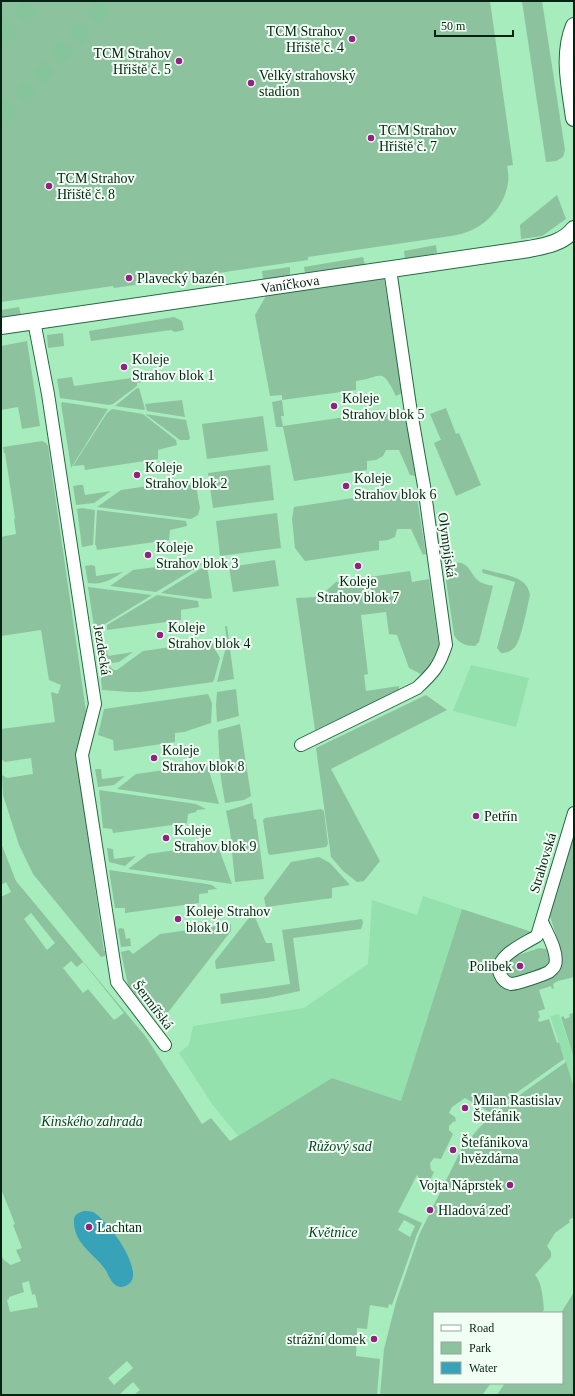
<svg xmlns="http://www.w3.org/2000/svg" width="575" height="1396" font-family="'Times New Roman',serif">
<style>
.built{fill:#94e1ae}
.green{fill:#8cc39e;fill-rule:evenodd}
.water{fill:#38a2b8}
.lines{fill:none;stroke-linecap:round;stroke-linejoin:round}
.highway-tunnel{stroke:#86c49b;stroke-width:18;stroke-dasharray:18 9;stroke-linecap:butt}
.minor-casing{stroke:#246941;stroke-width:14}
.major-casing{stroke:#246941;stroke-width:18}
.minor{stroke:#fff;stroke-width:12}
.major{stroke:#fff;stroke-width:16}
.poi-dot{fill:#922182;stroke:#f1fef4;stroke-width:1.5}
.labels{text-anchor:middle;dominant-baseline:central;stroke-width:4;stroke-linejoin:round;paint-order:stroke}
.poi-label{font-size:14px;fill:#062212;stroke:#f1fef4;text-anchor:start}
.street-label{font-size:14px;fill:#062212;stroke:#f1fef4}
.park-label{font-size:14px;font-style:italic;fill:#0a4325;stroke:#f1fef4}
</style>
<rect width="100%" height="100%" fill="#a6ecbd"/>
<g class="built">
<polygon points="471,665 529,678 516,727 453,711"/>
<polygon points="423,896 462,909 401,1101 332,1078 238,1136 212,1104 179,1053 189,1045 193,1026 304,1008 368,964 372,900 417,915"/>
<polygon points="559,1014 574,1058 574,1088 550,1016"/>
</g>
<g class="green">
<path d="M1 1H490L513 165 507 166C508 171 509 177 508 182 506 202 490 222 472 230 466 233 458 235 451 236L308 257V260L114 288 113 286 1 302Z"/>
<polygon points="522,1 542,1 565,150 563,157 556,161 546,162"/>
<polygon points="557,195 566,219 542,236 521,239 520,225"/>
<polygon points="436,245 437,253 405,259 404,251"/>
<polygon points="363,257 365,265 305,273 304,267"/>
<polygon points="290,267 290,276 263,279 262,271"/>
<path d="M384 278 402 393 396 396C381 365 382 378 356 381V390L282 400 284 416H281L283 426 387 411 405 412 415 476 410 475 399 450H386L383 456 376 460 367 461V470L294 481 283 427H276L272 402 282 400V395L270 396 255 315 266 296Z"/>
<polygon points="19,307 21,315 1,318 1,310"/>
<polygon points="174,317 182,321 184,330 175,332 171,330 91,341 89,331"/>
<polygon points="63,333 64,346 48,348 47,335"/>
<polygon points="27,341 40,426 22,429 18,407 1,410 1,346"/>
<polygon points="153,375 154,379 137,383 137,386 113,404 109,405 60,398 57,379 72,377 74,386"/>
<polygon points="137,388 139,388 145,409 144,410 115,406"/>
<polygon points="182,400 185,417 147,411 145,404"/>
<polygon points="62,402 108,409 71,468 61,404"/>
<polygon points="446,408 456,434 459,433 481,485 456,496 434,443 445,438 441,440 430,414"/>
<polygon points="112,409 143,414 176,440 177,445 158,450 158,459 85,470 84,465 73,466 107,413"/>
<polygon points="145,414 186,420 190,438 189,440 180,440"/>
<polygon points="263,416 268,451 207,459 202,424"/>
<polygon points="42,441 46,443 48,446 86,711 76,754 104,951 106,951 105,956 101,957 33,874 19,845 3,795 2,775 7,778 33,774 31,758 5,762 1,759 1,729 55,722 51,692 58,694 61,685 49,680 41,630 1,636 1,537 16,534 14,519 15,518 5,453 4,453 3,447"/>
<polygon points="270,465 274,500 213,508 208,473"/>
<polygon points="188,480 189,485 196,486 200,508 198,515 191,519 97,507 121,490"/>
<polygon points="79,485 83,485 85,495 111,491 94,503 76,505 73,486"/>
<polygon points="399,491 416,492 426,554 423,555 411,529 397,529 395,537 388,540 379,541 379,550 305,561 295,548 292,519 294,507"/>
<polygon points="82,508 95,510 93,545 82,547 77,509"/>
<polygon points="97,510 186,521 187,526 170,530 169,540 97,550 96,545 95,545"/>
<polygon points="277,513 281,548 220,556 216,521"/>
<polygon points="275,560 279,586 233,592 229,567"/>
<polygon points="201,561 201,565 156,592 110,586 133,570"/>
<path d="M452 563C471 560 469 575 480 582 484 584 489 585 493 586L479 642 475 646C466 646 458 643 454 635L445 573 447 567Z"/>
<path d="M91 565 95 566 96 576 123 572C110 580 104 585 88 583L85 566Z"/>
<polygon points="205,566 207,566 212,598 205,599 161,593"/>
<path d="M483 569C500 575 527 574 530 595 527 607 522 638 515 647 511 651 507 653 501 653L497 648 515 582 483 573 482 571Z"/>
<polygon points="410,571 412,582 429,579 439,647 435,661 426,672 421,674 409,668 397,635 389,634 386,612 361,615 368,674 364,675 366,691 399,686 399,690 315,730 296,598 319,597 336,582"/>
<polygon points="88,587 152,595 100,627 94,627"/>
<polygon points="157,595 198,601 199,607 181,610 181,620 107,630 107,625"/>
<polygon points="225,626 227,626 234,679 217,682 227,643"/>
<polygon points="213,641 213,646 220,658 214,680 213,682 141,692 129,692 102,690 100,667 109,666 114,670 117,670 143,651"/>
<polygon points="97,646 106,646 108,656 133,652 119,662 99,665"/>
<polygon points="236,689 239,716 217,722 216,705 217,692"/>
<polygon points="208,694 212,703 211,723 184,732 175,733 175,742 114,751 113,740 98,735 104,709"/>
<polygon points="426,695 447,710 331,769 380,861 364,881 357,882 343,871 331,857 316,748"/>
<polygon points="240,724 251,796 244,800 225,803 220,772 218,730"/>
<polygon points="207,764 219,804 117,789 136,774"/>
<polygon points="95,769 101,769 102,779 125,776 114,785 98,787"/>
<polygon points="99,790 196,804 206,809 197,810 196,812 188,814 187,823 113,833 112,829 103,828"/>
<polygon points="252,803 254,819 256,819 264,879 235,882 230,831 226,811"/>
<polygon points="321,809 324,811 328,844 326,847 270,855 268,853 263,820 265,818"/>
<path d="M574 826V977L558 981 553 984 554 988 552 989 551 986 539 990 545 1009 538 1011 540 1017 538 1019 539 1022 549 1019 557 1043 559 1042 564 1059 519 1091 491 1113 465 1098 452 1107 449 1113 455 1117 456 1121 453 1122 449 1126V1130L453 1134 441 1159 434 1158 430 1163 431 1170 434 1172 427 1186 423 1185 417 1175 398 1212 422 1223 417 1234 392 1305 389 1304 388 1308 370 1305 367 1329 357 1328 356 1356 380 1359 377 1395H136L135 1394 140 1390 133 1382 120 1394 121 1395H1V1256L5 1261 11 1265 21 1261 16 1250 22 1248 13 1225 15 1224 1 1189V897L11 892 6 882 1 885V843L16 881 146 1037 202 1124 211 1118 230 1141 332 1078 401 1101 462 909 532 932 501 953 499 981 559 970 561 966 562 954 549 913ZM31 913 55 943 47 950 24 919ZM71 961 77 967 83 962 124 1013 114 1020 88 989 83 993 63 968ZM404 1220 415 1226 410 1237 398 1230ZM110 1228 111 1280 105 1269 99 1262ZM29 1281 32 1294V1295L35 1294 38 1307 10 1312 7 1300 9 1299V1297L24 1292 22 1283ZM127 1361 133 1368 114 1385 108 1378Z"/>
<polygon points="219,844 219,849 232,884 128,869 148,854"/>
<polygon points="107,848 113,849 114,859 136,856 125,866 109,862"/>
<polygon points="319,857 330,863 350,885 332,888 332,898 266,907 264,898 291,862"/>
<polygon points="109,870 207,884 212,885 217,889 208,890 208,893 199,894 199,903 125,913 125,908 115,908"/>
<polygon points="252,914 254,915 266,943 272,943 275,961 216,969 215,961"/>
<polygon points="362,919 363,923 361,929 293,938 300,991 267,998 221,1004 220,994 290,984 282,930"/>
<polygon points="231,924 231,931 166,1015 156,1020 128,985 121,952 129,950 133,954 160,934"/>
<polygon points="121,928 124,929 126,939 130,938 131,946 121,947 118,929"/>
<polygon points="539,948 546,949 550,952 551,962 546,967 515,978 507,976 504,965 510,958"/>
<polygon points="574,1013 574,1054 573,1055 561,1017 563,1016 565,1019 570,1017 569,1014"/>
<path d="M566 1062 574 1088V1217L569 1220 570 1222 555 1233 547 1246 551 1252V1257L535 1275C542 1282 543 1299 544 1310L541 1313H434V1383H491L483 1394 484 1395H380L384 1349 396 1302 419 1235 462 1148 478 1129 493 1114Z"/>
<polygon points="574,1292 574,1395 497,1395 505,1383 562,1383 562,1313 561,1313"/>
</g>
<path class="water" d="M84 1211C87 1211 90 1211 93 1212 107 1219 144 1269 130 1283 128 1285 125 1286 122 1287 111 1287 109 1274 104 1268 93 1253 75 1244 74 1223 73 1216 77 1213 84 1211Z"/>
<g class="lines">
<g class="highway-tunnel">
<polyline points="1,39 36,1"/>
<polyline points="1,119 109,1"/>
</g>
<defs>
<g id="minor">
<polyline points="34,321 48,394 95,704 82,755 117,982 165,1045"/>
<path d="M301 745 417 688C433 673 439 667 446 645L424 486 410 406 390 269"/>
<path d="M542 922C547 933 559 953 555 965 554 968 551 970 549 972 543 975 517 984 511 984 506 983 502 979 500 974 493 957 524 944 537 936L574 813"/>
</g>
<g id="major">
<path d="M574 26C562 55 570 88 574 118"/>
<path id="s1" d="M1 326 529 249C545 246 563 243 574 229"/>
</g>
</defs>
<use href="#minor" class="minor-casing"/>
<use href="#major" class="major-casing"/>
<use href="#minor" class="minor"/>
<use href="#major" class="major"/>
</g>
<g class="poi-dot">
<circle cx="352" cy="39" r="4"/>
<circle cx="179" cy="61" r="4"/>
<circle cx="251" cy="83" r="4"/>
<circle cx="371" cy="138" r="4"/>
<circle cx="49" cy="186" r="4"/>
<circle cx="129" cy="278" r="4"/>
<circle cx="124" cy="367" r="4"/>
<circle cx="334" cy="406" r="4"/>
<circle cx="137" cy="475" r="4"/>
<circle cx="346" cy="486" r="4"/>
<circle cx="148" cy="555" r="4"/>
<circle cx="358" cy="566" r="4"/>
<circle cx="160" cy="635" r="4"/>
<circle cx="154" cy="758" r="4"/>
<circle cx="476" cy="816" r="4"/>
<circle cx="166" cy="838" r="4"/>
<circle cx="178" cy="919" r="4"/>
<circle cx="520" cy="966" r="4"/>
<circle cx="465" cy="1108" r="4"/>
<circle cx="453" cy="1150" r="4"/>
<circle cx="510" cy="1185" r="4"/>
<circle cx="430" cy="1210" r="4"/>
<circle cx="89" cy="1227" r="4"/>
<circle cx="374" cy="1339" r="4"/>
</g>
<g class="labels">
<g class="poi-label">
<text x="344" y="31" text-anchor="end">TCM Strahov<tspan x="344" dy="16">Hřiště č. 4</tspan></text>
<text x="171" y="53" text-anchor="end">TCM Strahov<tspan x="171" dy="16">Hřiště č. 5</tspan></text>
<text x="259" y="75">Velký strahovský<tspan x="259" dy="16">stadion</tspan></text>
<text x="379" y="130">TCM Strahov<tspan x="379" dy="16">Hřiště č. 7</tspan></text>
<text x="57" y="178">TCM Strahov<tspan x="57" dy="16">Hřiště č. 8</tspan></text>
<text x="137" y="278">Plavecký bazén</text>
<text x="132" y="359">Koleje<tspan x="132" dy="16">Strahov blok 1</tspan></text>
<text x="342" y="398">Koleje<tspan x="342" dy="16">Strahov blok 5</tspan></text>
<text x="145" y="467">Koleje<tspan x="145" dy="16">Strahov blok 2</tspan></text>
<text x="354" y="478">Koleje<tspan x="354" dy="16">Strahov blok 6</tspan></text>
<text x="156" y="547">Koleje<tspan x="156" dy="16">Strahov blok 3</tspan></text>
<text x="358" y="581" text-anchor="middle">Koleje<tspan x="358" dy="16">Strahov blok 7</tspan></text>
<text x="168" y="627">Koleje<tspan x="168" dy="16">Strahov blok 4</tspan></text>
<text x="162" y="750">Koleje<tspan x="162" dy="16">Strahov blok 8</tspan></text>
<text x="484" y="816">Petřín</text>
<text x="174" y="830">Koleje<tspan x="174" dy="16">Strahov blok 9</tspan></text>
<text x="186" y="911">Koleje Strahov<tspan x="186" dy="16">blok 10</tspan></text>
<text x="512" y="966" text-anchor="end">Polibek</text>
<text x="473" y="1100">Milan Rastislav<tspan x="473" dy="16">Štefánik</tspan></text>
<text x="461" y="1142">Štefánikova<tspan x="461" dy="16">hvězdárna</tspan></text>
<text x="502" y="1185" text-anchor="end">Vojta Náprstek</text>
<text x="438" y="1210">Hladová zeď</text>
<text x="97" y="1227">Lachtan</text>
<text x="366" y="1339" text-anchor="end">strážní domek</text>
</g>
<g class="street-label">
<text stroke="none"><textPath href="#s1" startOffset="292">Vaníčkova</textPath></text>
<text transform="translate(447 545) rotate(82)">Olympijská</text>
<text transform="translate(102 650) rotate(81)">Jezdecká</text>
<text transform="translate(543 863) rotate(-73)">Strahovská</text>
<text transform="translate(153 1005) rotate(53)">Šermířská</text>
</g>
<g class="park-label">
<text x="92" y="1121">Kinského zahrada</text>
<text x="340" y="1146">Růžový sad</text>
<text x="333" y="1232">Květnice</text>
</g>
</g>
<rect width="575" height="1396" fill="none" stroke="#062212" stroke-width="4"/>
<rect x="433" y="1312" width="130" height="72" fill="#f1fef4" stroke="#93a69a"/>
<rect x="441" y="1325" width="20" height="6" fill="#ffffff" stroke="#93a69a"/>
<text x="469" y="1332" font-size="12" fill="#062212">Road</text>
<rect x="441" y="1342" width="20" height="12" fill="#8cc39e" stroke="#93a69a"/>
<text x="469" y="1352" font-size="12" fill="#062212">Park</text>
<rect x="441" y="1362" width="20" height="12" fill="#38a2b8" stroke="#93a69a"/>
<text x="469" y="1372" font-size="12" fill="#062212">Water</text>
<path d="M435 30v6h78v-6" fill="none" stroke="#062212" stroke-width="2"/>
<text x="441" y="30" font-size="12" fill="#062212" stroke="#f1fef4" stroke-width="3" paint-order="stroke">50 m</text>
</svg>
